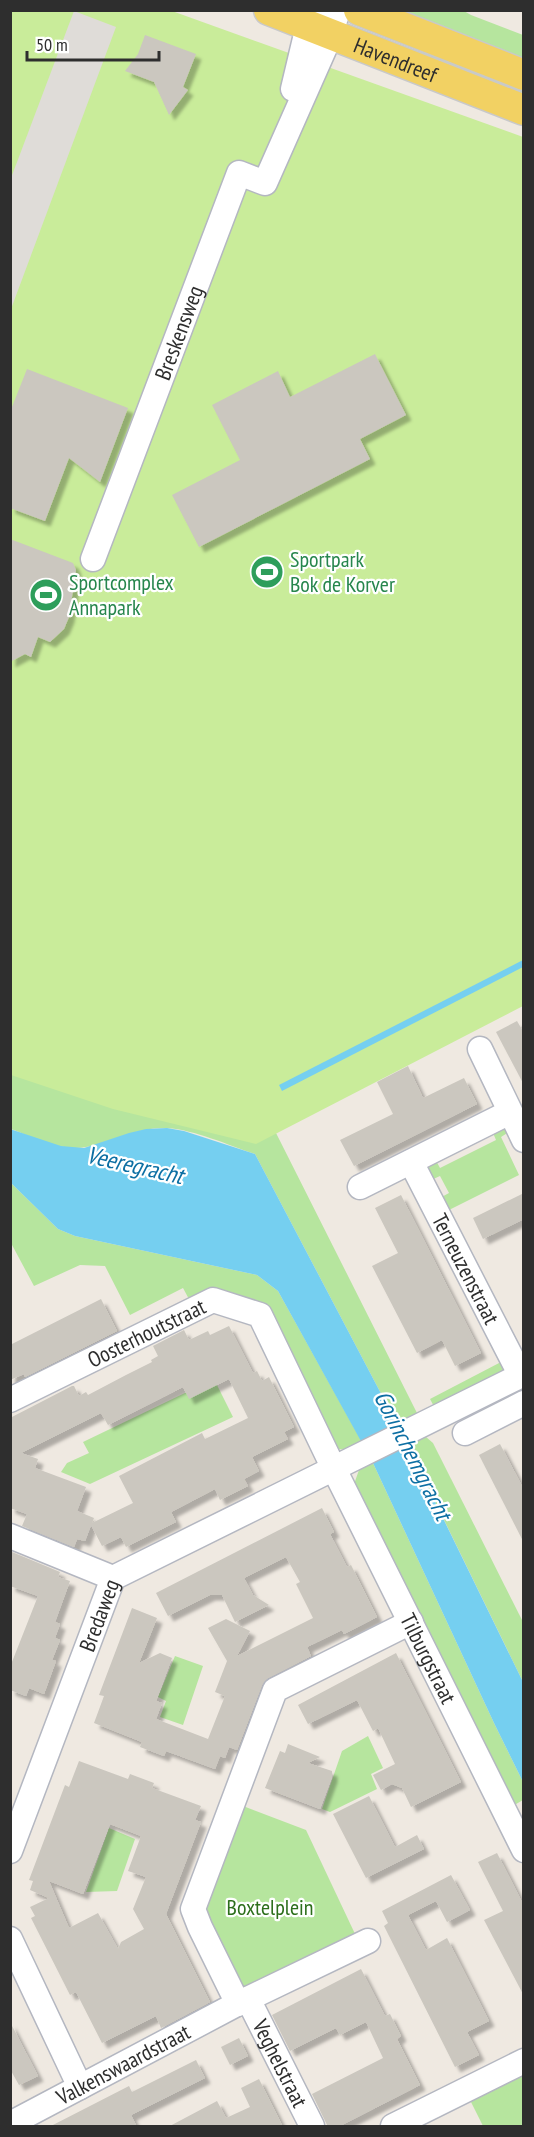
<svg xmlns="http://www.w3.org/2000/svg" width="534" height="2137" font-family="'PT Sans Narrow',sans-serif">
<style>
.green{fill:#b6e59e}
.pitch{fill:#c9ec9a}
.plaza{fill:#dfdcd8}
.water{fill:#75cff0}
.building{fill:#cbc7bf;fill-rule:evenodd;filter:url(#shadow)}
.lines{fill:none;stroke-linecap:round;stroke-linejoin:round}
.minor-casing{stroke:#b4b7c1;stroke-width:27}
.major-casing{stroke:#c9c9c9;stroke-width:33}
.minor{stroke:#fff;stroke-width:24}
.major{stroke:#f2d163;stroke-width:30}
.labels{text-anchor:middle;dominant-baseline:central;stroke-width:4.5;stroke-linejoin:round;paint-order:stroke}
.street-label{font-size:22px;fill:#2e2e2e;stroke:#fff}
.leisure-label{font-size:22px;fill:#27864d;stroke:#fff;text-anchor:start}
.park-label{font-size:22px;fill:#2c6e1b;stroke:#fff}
.water-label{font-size:24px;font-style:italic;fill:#0d6fa3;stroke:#fff}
</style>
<defs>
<filter id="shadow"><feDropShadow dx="5.5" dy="5.5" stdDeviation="1.5" flood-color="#0004"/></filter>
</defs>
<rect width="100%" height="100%" fill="#efe9e1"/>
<g class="green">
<polygon points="386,11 464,11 471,15 523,35 523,63"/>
<polygon points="365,32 523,88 523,101"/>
<path d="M10 1036 275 1131 417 1413 397 1424 255 1154C228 1145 195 1130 167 1128 137 1127 114 1141 86 1147 61 1152 33 1137 11 1129Z"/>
<polygon points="499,1124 512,1130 501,1137 519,1175 445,1212 438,1199 449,1193 440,1176 429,1181 425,1173 428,1161 434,1157 440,1168 496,1140 491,1128"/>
<path d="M11 1183 58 1229 75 1236 257 1275 278 1291 362 1442C350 1448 344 1452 331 1447L271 1325 190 1301 183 1288 130 1315 105 1266 80 1265 34 1286 11 1243Z"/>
<polygon points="501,1362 505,1376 438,1414 430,1399"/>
<polygon points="214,1379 233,1417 90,1484 61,1472 67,1463 89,1453 83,1442"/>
<polygon points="426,1437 433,1443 523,1622 523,1682 408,1446"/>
<polygon points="373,1463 494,1723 523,1782 523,1800 511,1807 353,1487 359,1470"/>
<polygon points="175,1656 203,1666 183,1725 160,1717 166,1701 158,1697"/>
<polygon points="368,1736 383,1768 371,1774 377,1789 330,1812 322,1809 342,1751"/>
<polygon points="243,1806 306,1830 356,1936 240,1992 203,1904"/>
<polygon points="109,1828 135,1839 117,1891 86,1892"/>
<polygon points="523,2074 523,2126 483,2126 470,2100"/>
</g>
<polygon class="pitch" points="11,11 172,11 523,137 523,1006 256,1144 113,1109 11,1075"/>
<polygon class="plaza" points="74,11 116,27 11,309 11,178"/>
<g class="water">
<polygon points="523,960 523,967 282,1091 279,1085"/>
<polygon points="167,1128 184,1131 255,1154 397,1424 523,1682 523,1782 494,1723 373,1463 278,1291 257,1275 75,1236 58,1229 11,1183 10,1129 61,1146 84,1148 129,1133 146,1129"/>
</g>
<g class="building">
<polygon points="145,35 196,54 183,87 188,90 169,115 154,82 125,71 138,54"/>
<polygon points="375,354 406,415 360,439 370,459 199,547 172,495 240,460 212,405 278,371 290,397"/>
<polygon points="27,369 128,408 100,482 69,458 45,521 10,508 10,412"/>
<polygon points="10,539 73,563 76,570 69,617 64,629 50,642 38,637 31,657 25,654 10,662"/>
<polygon points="517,1021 524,1033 524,1085 496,1032"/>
<polygon points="408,1066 423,1098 464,1078 477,1104 354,1166 340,1140 393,1114 377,1082"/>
<polygon points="524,1193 524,1219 483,1239 473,1218"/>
<polygon points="401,1195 481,1353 455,1366 442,1340 417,1353 372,1266 398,1253 375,1208"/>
<polygon points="101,1299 117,1331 25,1377 24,1374 10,1380 10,1345"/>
<path d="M229 1326 253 1373 257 1371 262 1381 269 1377 294 1427 284 1432 288 1439 252 1457 259 1471 244 1479 248 1486 220 1500 215 1489 171 1512 176 1522 126 1547 121 1537 102 1546 91 1525 85 1541 77 1539 74 1547 22 1526 27 1514 10 1508V1418L72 1386H74L79 1396 86 1392 88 1395 126 1375 152 1362 151 1360 158 1356 153 1346 184 1330 189 1340 208 1331 210 1335ZM229 1379 248 1418 205 1439 202 1433 119 1476 133 1503 92 1523 94 1518 77 1511 86 1487 35 1468 38 1459 21 1453 101 1413 108 1425 183 1387 189 1399Z"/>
<polygon points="500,1444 524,1490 524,1543 479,1455"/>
<polygon points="322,1508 334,1532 330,1534 347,1567 351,1565 377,1617 344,1634 342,1630 307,1647 311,1656 268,1678 262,1685 237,1750 229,1747 225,1758 220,1756 215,1769 166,1751 164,1756 140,1747 142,1742 94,1723 104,1696 99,1695 132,1608 157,1618 139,1663 160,1653 172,1658 156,1701 162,1703 156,1719 208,1739 225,1696 215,1692 227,1661 208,1628 226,1619 250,1631 237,1656 313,1618 296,1584 300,1582 286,1557 244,1578 253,1595 269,1605 235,1622 222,1595 210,1595 168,1616 156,1593"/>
<polygon points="12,1552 60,1572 58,1577 70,1581 55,1622 60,1624 55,1638 60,1640 52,1660 56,1661 44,1694 29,1688 26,1696 10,1690 10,1667 38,1596 10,1586"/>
<polygon points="396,1653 461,1782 411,1807 402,1788 392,1784 381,1790 373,1775 395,1764 378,1728 373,1731 357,1700 308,1724 298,1705"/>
<polygon points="288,1744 320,1757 308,1763 332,1771 332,1777 320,1809 265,1788 280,1751 285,1753"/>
<path d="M79 1761 128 1779 130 1774 154 1783 152 1788 201 1806 195 1820 201 1822 166 1914 210 2002 161 2028 156 2016 102 2043 76 1992 70 1995 31 1918 35 1916 30 1907 49 1898 30 1890 33 1881 29 1880 65 1785 69 1787ZM110 1824 141 1836 128 1871 146 1877 133 1909 144 1929 121 1942 118 1949 98 1913 69 1928 49 1881 83 1894Z"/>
<polygon points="369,1796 395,1847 417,1835 424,1849 366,1878 333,1814"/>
<polygon points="497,1853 524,1906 524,1996 484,1920 503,1911 478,1862"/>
<polygon points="451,1875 470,1910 447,1922 436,1901 408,1915 426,1950 447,1938 489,2021 467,2032 479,2055 455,2067 384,1926 388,1923 382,1911"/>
<polygon points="361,1969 385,2016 390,2014 401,2036 397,2039 420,2085 338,2127 328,2127 312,2094 383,2058 366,2022 340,2035 336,2028 290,2051 272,2015"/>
<polygon points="10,2022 38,2076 19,2085 10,2069"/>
<polygon points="239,2038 248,2056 230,2065 221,2047"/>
<polygon points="196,2060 205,2078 131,2115 137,2127 49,2127 129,2086 132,2092"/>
<polygon points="259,2079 283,2127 168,2127 217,2101 226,2118 250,2107 241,2088"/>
</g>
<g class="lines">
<defs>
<g id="minor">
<polyline points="293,89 308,26 314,10"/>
<path id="s1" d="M93 559 239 173 265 183 331 34 338 10"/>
<polyline points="480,1049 524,1140"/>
<path id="s2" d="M411 1162 521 1376"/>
<polyline points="360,1187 510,1112"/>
<path id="s3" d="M10 1400 213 1300 260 1315 334 1469 524 1850"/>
<polyline points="465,1433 524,1403"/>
<polyline points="10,1536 113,1578"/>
<path id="s4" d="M10 1851 113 1578 524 1374"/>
<polyline points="10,1939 80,2087"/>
<path id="s5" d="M248 1999 312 2126"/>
<polyline points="238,2004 200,1927 193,1909 275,1690 411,1622"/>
<path id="s6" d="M10 2124 235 2005 368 1941"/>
<polyline points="393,2126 524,2061"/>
</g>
<g id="major">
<path id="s7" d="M269 10 524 110"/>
<polyline points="359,10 524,75"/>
</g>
</defs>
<use href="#minor" class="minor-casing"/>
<use href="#major" class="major-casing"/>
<use href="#minor" class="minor"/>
<use href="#major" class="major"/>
</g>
<defs>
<symbol id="stadium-disc" viewBox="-11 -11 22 22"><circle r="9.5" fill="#2e9e5b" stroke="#fff"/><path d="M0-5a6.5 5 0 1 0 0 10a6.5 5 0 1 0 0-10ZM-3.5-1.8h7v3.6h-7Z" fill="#fff"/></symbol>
</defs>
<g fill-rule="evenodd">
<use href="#stadium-disc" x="248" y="553" width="38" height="38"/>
<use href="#stadium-disc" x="27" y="576" width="38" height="38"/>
</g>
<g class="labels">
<g class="street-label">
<text stroke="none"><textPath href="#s7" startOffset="136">Havendreef</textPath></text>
<text stroke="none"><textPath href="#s1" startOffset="242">Breskensweg</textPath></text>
<text stroke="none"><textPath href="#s2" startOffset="120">Terneuzenstraat</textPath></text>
<text stroke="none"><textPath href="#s3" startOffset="152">Oosterhoutstraat</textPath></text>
<text stroke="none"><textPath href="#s4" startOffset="252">Bredaweg</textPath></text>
<text stroke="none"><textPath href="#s3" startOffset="658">Tilburgstraat</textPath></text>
<text stroke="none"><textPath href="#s5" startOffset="72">Veghelstraat</textPath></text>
<text stroke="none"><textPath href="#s6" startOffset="128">Valkenswaardstraat</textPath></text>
</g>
<g class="leisure-label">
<text x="290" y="559">Sportpark<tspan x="290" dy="25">Bok de Korver</tspan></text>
<text x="69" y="582">Sportcomplex<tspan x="69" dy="25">Annapark</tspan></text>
</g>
<g class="park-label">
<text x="270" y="1907">Boxtelplein</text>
</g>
<g class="water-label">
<text transform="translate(135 1165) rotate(13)">Veeregracht</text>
<text transform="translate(413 1455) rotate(63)">Gorinchemgracht</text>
</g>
</g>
<rect width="534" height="2137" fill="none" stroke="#2e2e2e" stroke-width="24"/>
<path d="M27 51v9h132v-9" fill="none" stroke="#2e2e2e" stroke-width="3"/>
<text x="36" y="51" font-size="18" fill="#2e2e2e" stroke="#ffffff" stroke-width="4.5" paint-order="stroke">50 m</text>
</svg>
